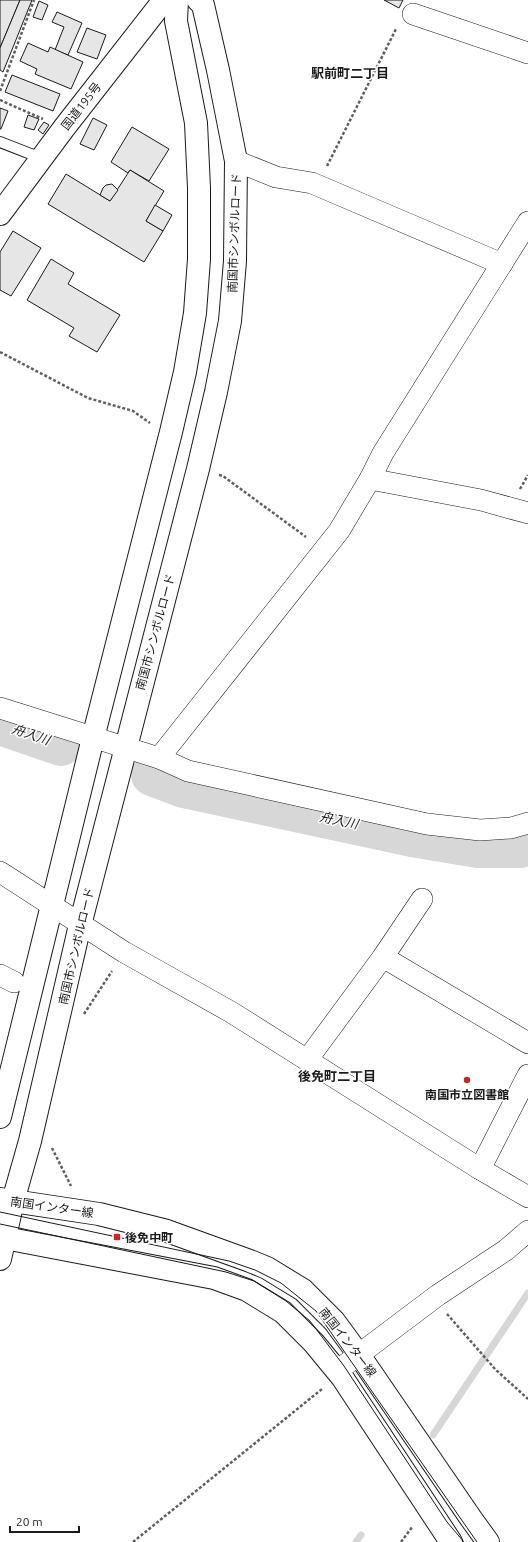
<svg xmlns="http://www.w3.org/2000/svg" width="528" height="1542" font-family="Ubuntu,'Noto Sans JP',sans-serif">
<style>
.lines{fill:none;stroke-linecap:round;stroke-linejoin:round}
.stream{stroke:#d7d7d7;stroke-width:7}
.river{stroke:#d7d7d7;stroke-width:42}
.building{fill:#e6e6e6;stroke:#1a1a1a}
.service-casing{stroke:#1a1a1a;stroke-width:12}
.minor-casing{stroke:#1a1a1a;stroke-width:22}
.tertiary-casing{stroke:#1a1a1a;stroke-width:24}
.primary-casing{stroke:#1a1a1a;stroke-width:24}
.trunk-casing{stroke:#1a1a1a;stroke-width:24}
.path{stroke:#5f5f5f;stroke-width:2.5;stroke-dasharray:3 2;stroke-linecap:butt}
.service{stroke:#fff;stroke-width:10}
.minor{stroke:#fff;stroke-width:21}
.tertiary{stroke:#fff;stroke-width:22}
.primary{stroke:#fff;stroke-width:22}
.trunk{stroke:#fff;stroke-width:22}
.tram{stroke:#1a1a1a;stroke-width:1}
.poi-dot{fill:#c62828;stroke:#fff;stroke-width:1.5}
.labels{text-anchor:middle;dominant-baseline:central;stroke-width:3;stroke-linejoin:round;paint-order:stroke}
.street-label{font-size:12px;fill:#1a1a1a;stroke:#fff}
.poi-label{font-size:12px;font-weight:bold;fill:#1a1a1a;stroke:#fff}
.neighbourhood-label{font-size:13px;font-weight:bold;fill:#1a1a1a;stroke:#fff}
.water-label{font-size:13px;font-style:italic;fill:#1a1a1a;stroke:#fff}
</style>
<rect width="100%" height="100%" fill="#fff"/>
<g class="lines">
<g class="stream">
<polyline points="433,1435 528,1293"/>
<polyline points="356,1542 361,1535"/>
</g>
<g class="river">
<polyline points="0,724 61,745"/>
<polyline points="152,775 184,787 412,836 478,847 520,847 528,844"/>
</g>
</g>
<g class="building">
<polygon points="0,0 20,0 0,48"/>
<polygon points="20,0 32,0 3,72 0,70 0,48"/>
<polygon points="384,0 403,0 399,8"/>
<polygon points="39,1 48,5 42,20 33,17"/>
<polygon points="57,12 82,23 68,55 55,50 64,27 52,22"/>
<polygon points="87,28 106,35 97,59 77,52"/>
<polygon points="28,43 48,52 50,47 83,62 71,89 35,74 37,69 20,61"/>
<polygon points="12,75 60,94 53,111 5,92"/>
<polygon points="0,108 8,111 1,129 0,129"/>
<polygon points="28,115 39,119 34,130 24,127"/>
<polygon points="93,118 107,125 94,150 80,144"/>
<polygon points="44,122 49,125 43,134 38,130"/>
<polygon points="132,127 169,149 149,181 130,170 128,173 111,162"/>
<polygon points="130,170 164,191 146,221 163,231 144,262 48,204 66,174 110,201"/>
<polygon points="112,184 118,190 110,201 100,195 103,188 106,185"/>
<polygon points="155,205 172,215 163,231 146,221"/>
<polygon points="13,231 41,248 11,296 0,290 0,252"/>
<polygon points="51,259 74,273 68,284 120,315 97,352 69,336 74,328 27,300"/>
</g>
<g class="lines">
<defs>
<polyline id="service" points="0,142 41,158"/>
<g id="minor">
<polyline points="413,14 528,53"/>
<polyline points="236,161 276,177 312,183 502,264"/>
<polyline points="370,479 481,500 528,513"/>
<polyline points="0,708 159,758 188,771 427,824 480,830 511,828 528,823"/>
<polyline points="159,758 339,531 370,479 383,453 528,222"/>
<polyline points="0,872 124,952 231,1012 480,1169 528,1197"/>
<polyline points="383,957 528,1043"/>
<polyline points="0,975 14,982"/>
<polyline points="307,1060 383,957 422,899"/>
<polyline points="480,1169 528,1075"/>
<polyline points="337,1371 438,1295 506,1250 528,1231"/>
</g>
<g id="tertiary">
<polyline points="0,1117 93,738 171,432 185,372 195,313 199,259 199,188 196,123 176,21 177,0"/>
<polyline points="0,1259 13,1201 30,1141 80,925 198,469 216,392 230,321 235,261 236,161 218,70 203,5 198,0"/>
</g>
<g id="primary">
<polyline points="0,1199 99,1214 167,1231 250,1261 267,1268 303,1290 334,1321 359,1355 472,1520 488,1542"/>
<polyline points="0,1237 214,1278 247,1290 283,1312 314,1343 342,1377 451,1542"/>
</g>
<polyline id="trunk" points="0,214 64,128 164,0"/>
</defs>
<use href="#service" class="service-casing"/>
<use href="#minor" class="minor-casing"/>
<use href="#tertiary" class="tertiary-casing"/>
<use href="#primary" class="primary-casing"/>
<use href="#trunk" class="trunk-casing"/>
<g class="path">
<polyline points="0,91 34,0"/>
<polyline points="0,100 43,119"/>
<polyline points="327,166 396,29"/>
<polyline points="0,352 88,398 133,411 150,423"/>
<polyline points="219,475 223,476 306,537"/>
<polyline points="520,489 528,475"/>
<polyline points="84,1014 112,971"/>
<polyline points="52,1148 71,1186"/>
<polyline points="447,1314 495,1369 528,1399"/>
<polyline points="133,1542 322,1389"/>
<polyline points="401,1542 413,1526"/>
</g>
<use href="#service" class="service"/>
<use href="#minor" class="minor"/>
<use href="#tertiary" class="tertiary"/>
<use href="#primary" class="primary"/>
<use href="#trunk" class="trunk"/>
<g class="tram">
<polyline points="0,1212 229,1261 255,1270 281,1283 316,1311 477,1542"/>
<polyline points="0,1224 226,1272 254,1281 286,1301 310,1321 344,1366 447,1522 464,1542"/>
</g>
</g>
<g class="poi-dot">
<circle cx="467" cy="1080" r="4"/>
<rect x="113" y="1233" width="8" height="8" rx="2"/>
</g>
<g class="labels">
<g class="street-label">
<text transform="translate(81 106) rotate(-52)">国道195号</text>
<text transform="translate(234 233) rotate(-88)">南国市シンボルロード</text>
<text transform="translate(155 632) rotate(-75)">南国市シンボルロード</text>
<text transform="translate(76 946) rotate(-77)">南国市シンボルロード</text>
<text transform="translate(52 1207) rotate(8)">南国インター線</text>
<text transform="translate(348 1342) rotate(52)">南国インター線</text>
</g>
<g class="poi-label">
<text x="467" y="1094">南国市立図書館</text>
<text x="125" y="1237" text-anchor="start">後免中町</text>
</g>
<g class="neighbourhood-label">
<text x="350" y="73">駅前町二丁目</text>
<text x="337" y="1076">後免町二丁目</text>
</g>
<g class="water-label">
<text transform="translate(31 734) rotate(19)">舟入川</text>
<text transform="translate(339 820) rotate(12)">舟入川</text>
</g>
</g>
<path d="M10 1526v6h69v-6" fill="none" stroke="#1a1a1a" stroke-width="2"/>
<text x="16" y="1526" font-size="12" fill="#1a1a1a" stroke="#ffffff" stroke-width="3" paint-order="stroke">20 m</text>
</svg>
